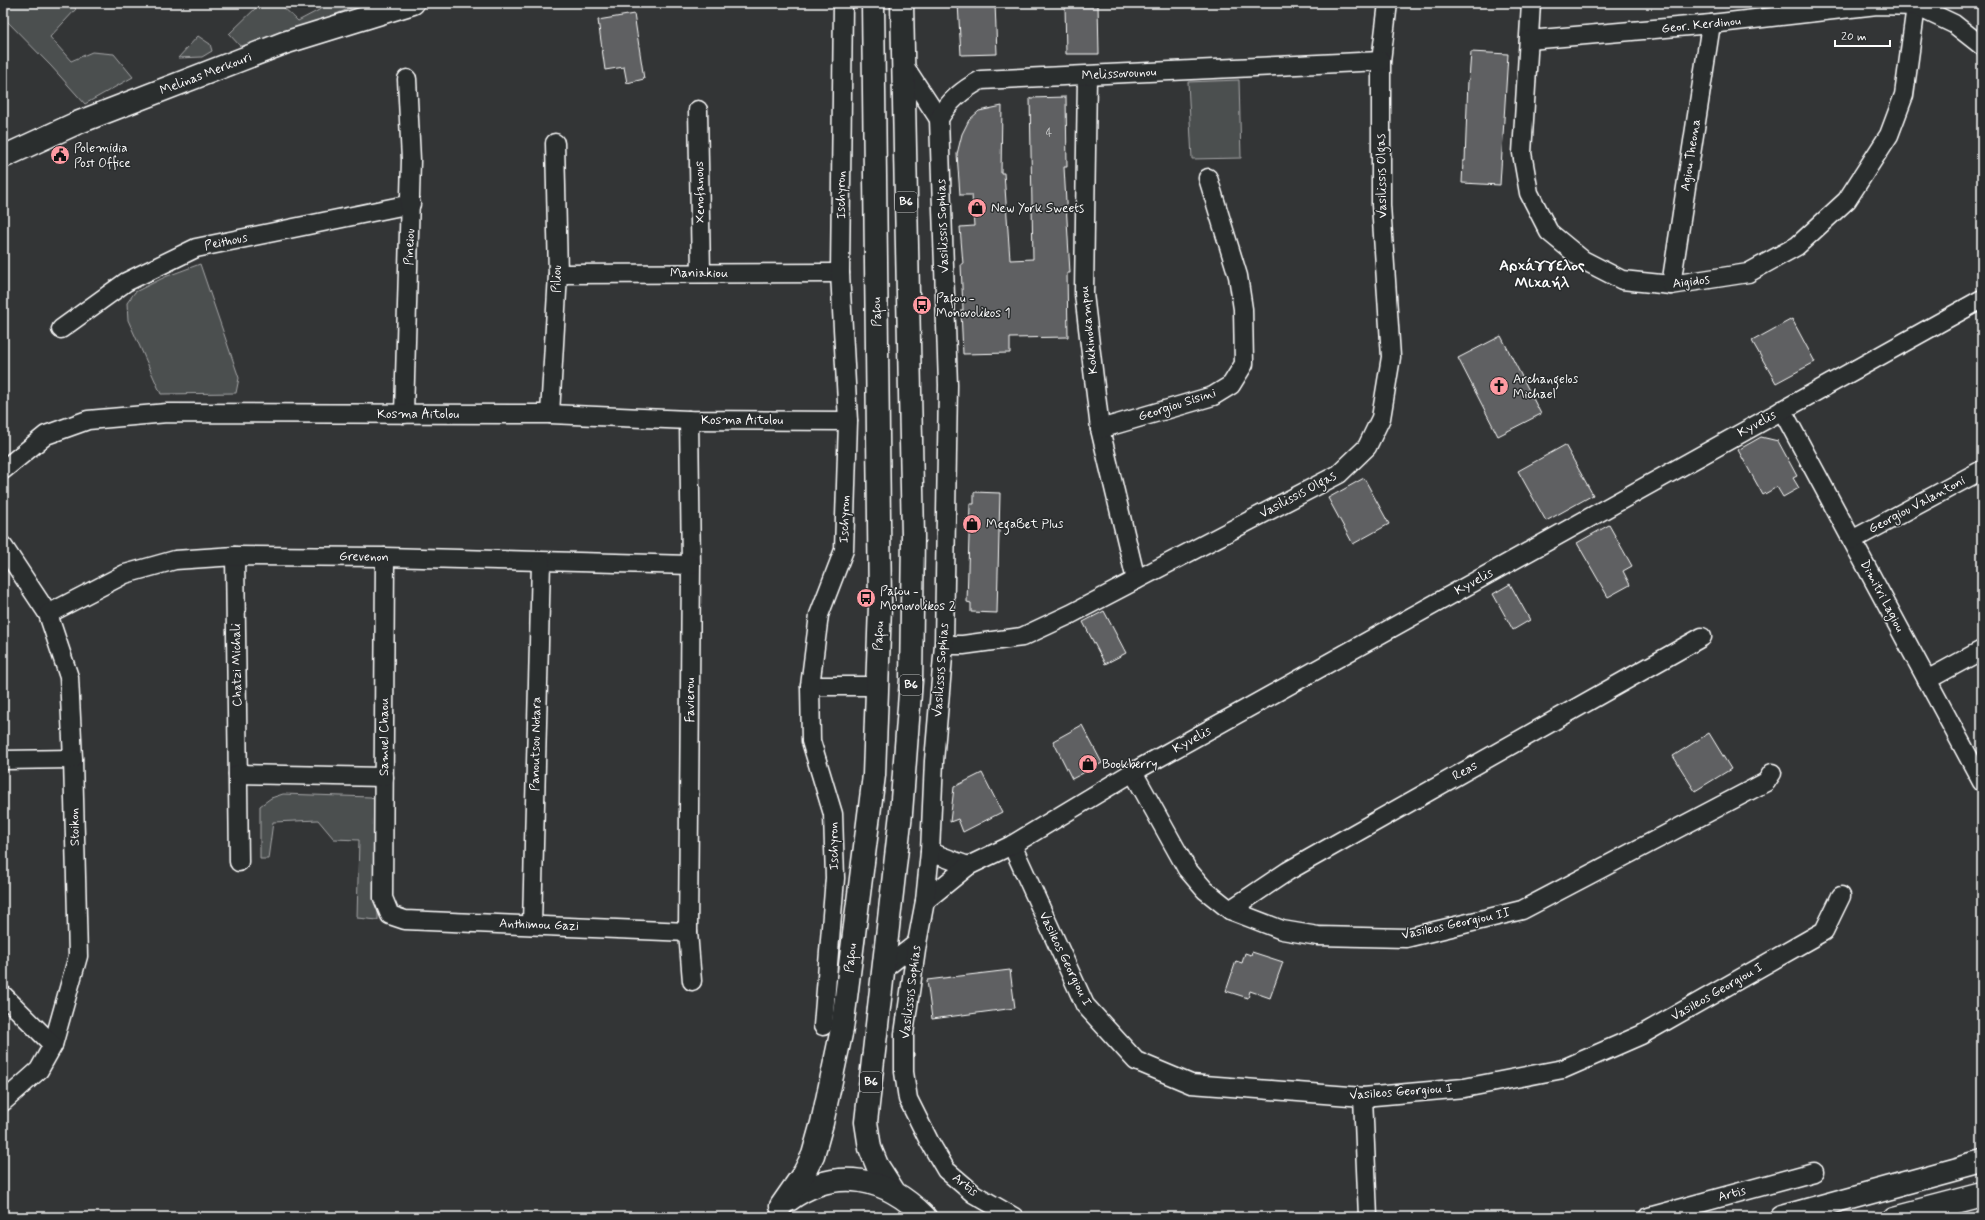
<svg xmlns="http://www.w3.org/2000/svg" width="1985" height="1220" font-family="Mynerve,sans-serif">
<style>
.green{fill:#4c4f50;stroke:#a6a7a8}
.building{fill:#5f6162;stroke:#fff}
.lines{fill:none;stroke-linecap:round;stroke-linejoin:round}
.street-casing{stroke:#fff;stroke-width:21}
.secondary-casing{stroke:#fff;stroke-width:25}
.primary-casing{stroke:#fff;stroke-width:25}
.street{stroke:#2a2d2e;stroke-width:18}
.secondary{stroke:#2a2d2e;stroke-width:22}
.primary{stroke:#2a2d2e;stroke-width:22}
.labels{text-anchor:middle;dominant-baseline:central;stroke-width:3;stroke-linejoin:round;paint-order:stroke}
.number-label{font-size:11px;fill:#d7d8d8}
.shield{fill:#2a2d2e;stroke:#bfc0c0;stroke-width:1}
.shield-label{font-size:12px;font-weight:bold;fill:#fff}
.street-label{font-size:13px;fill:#fff;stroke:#2a2d2e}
.poi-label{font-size:13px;fill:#fff;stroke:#2a2d2e;text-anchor:start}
.quarter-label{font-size:15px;font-weight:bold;fill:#fff;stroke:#2a2d2e}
</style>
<rect width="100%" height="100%" fill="#333536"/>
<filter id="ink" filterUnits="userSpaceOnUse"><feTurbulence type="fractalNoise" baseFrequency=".025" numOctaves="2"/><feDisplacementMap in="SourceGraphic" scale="8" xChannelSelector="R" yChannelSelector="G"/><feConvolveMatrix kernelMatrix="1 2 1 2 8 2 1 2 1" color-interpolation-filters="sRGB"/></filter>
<g filter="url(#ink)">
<g class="green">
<polygon points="3,3 70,3 76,9 50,37 71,61 92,52 114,54 133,77 85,104 51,66 3,17"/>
<polygon points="261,3 279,3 298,21 319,10 327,3 363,3 270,41 240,46 229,34"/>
<polygon points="198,36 210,44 212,51 202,57 178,58"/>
<polygon points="1239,80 1241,158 1192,159 1188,82"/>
<polygon points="200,264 239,378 236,393 161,394 128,320 127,303 135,292 165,277"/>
<polygon points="283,794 371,797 379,805 378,920 357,918 359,840 334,839 318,820 273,822 268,859 260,859 260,806 271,798"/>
</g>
<g class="building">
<polygon points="958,3 995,3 997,54 961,55"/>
<polygon points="1065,5 1098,5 1099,54 1066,54"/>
<polygon points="634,14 644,79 627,83 624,67 605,70 598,20"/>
<polygon points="1471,52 1508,54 1500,185 1462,183 1463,161 1465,161 1468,80 1469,80"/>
<polygon points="1066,97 1067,167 1064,167 1070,273 1067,273 1068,337 1010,338 1010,353 963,354 961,310 963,310 961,264 963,264 960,227 974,226 972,195 960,195 957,154 962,134 969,120 979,111 1002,106 1001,173 1004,173 1010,260 1033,259 1030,98"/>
<polygon points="1792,319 1815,362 1776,383 1752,341"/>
<polygon points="1501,336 1541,414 1498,436 1458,358"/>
<polygon points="1761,437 1778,441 1797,476 1793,478 1799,488 1783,497 1777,487 1763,495 1738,450"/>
<polygon points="1565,445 1593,495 1546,521 1518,471"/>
<polygon points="1364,478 1389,524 1353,544 1328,498"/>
<polygon points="974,492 1000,493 997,613 971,612 971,603 967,602 970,504 974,504"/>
<polygon points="1609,525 1632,566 1623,571 1630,585 1608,597 1577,543"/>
<polygon points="1510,584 1530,620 1513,630 1493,594"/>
<polygon points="1104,611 1126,653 1105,664 1083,622"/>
<polygon points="1082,725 1102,763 1072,779 1053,741"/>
<polygon points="1709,733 1731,769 1695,791 1673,756"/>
<polygon points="982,773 1002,812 963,832 958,819 950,822 954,787"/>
<polygon points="1252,952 1283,962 1270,998 1250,991 1248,998 1226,991 1236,961 1242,963 1245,953 1251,955"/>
<polygon points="1010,970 1015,1008 932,1019 927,980"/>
</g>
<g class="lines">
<defs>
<g id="street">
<polyline points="1531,3 1522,153 1529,193 1549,232 1583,260 1622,280 1671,285 1748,273 1797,246 1847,200 1889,135 1904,95 1916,6"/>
<polyline points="1529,40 1711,24 1877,5 1916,6 1954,24 1982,46"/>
<polyline points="903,64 939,119"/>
<polyline points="1087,76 1084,294 1100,429 1136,580"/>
<polyline points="698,110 701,273"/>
<polyline points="558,274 840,273"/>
<polyline points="1671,285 1711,24"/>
<polyline points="61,329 126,282 196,248 411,204"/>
<polyline points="1782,410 1982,782"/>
<polyline points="404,414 411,160 407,79"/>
<polyline points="550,414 558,274 555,143"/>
<polyline points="689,420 691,565 688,932 692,981"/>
<polyline points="1100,429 1213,396 1231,385 1244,364 1243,309 1238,276 1208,178"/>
<polyline points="3,470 46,435 88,420 167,413 550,414 689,420 848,421"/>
<polyline points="1852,540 1982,470"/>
<polyline points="3,546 48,614 69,677 73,759 78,956 53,1045 39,1070 3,1102"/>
<polyline points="235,556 239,862"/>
<polyline points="385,557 383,898 390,915 405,920 688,932"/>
<polyline points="48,614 125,574 175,560 235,556 385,557 691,565"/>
<polyline points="944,645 963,645 1022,637 1071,614 1339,474 1367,447 1381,418 1391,357 1381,205 1381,61 1388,3"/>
<polyline points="1927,680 1982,650"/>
<polyline points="810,686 877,686"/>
<polyline points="3,760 73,759"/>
<polyline points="1133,772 1187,869 1205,890 1230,910 1282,930 1318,936 1406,938 1522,910 1766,782 1772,773"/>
<polyline points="238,774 384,777"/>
<polyline points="1012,845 1085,1005 1136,1061 1191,1084 1363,1097 1464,1088 1563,1069 1641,1035 1824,931 1841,896"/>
<polyline points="930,852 968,866"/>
<polyline points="925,901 968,866 1012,845 1133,772 1982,299"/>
<polyline points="1230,910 1288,871 1702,637"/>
<polyline points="532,925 541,562"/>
<polyline points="885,968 917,943"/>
<polyline points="3,995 53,1045"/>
<polyline points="823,1026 835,878 833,814 811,741 810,686 819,615 844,550 848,421 840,273 843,3"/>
<polyline points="1363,1097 1368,1217"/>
<path d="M1014 1217 974 1194 946 1170 929 1141 908 1099 904 1072V1034L917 943 925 901 930 852 934 761 944 645 948 385 939 119C949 101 962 90 981 80L1381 61"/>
<polyline points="1649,1217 1814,1172"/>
</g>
<polyline id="secondary" points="3,157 77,123 284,43 413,3"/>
<g id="primary">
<polyline points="893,1190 877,1165 870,1148 866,1122 901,813 911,680 913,537 902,3"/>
<path d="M789 1200C836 1166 886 1177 925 1217"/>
<polyline points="781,1206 804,1173 813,1155 822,1123 842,1029 874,775 880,606 873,3"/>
<polyline points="1781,1217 1982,1162"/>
<polyline points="1894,1217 1982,1194"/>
</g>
</defs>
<use href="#street" class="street-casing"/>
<use href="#secondary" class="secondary-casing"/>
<use href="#primary" class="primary-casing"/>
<use href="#street" class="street"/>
<use href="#secondary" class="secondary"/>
<use href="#primary" class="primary"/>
</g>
</g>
<defs>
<symbol id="civic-disc" viewBox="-11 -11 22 22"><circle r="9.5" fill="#ff9aa2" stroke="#2a2d2e"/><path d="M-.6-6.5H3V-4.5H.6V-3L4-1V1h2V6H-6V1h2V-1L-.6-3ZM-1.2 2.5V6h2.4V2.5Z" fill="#111"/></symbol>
<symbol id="shop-disc" viewBox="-11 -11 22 22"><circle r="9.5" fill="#ff9aa2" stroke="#2a2d2e"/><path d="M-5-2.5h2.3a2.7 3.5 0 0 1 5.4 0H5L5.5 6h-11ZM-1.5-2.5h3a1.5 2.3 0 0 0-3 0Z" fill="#111"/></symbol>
<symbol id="bus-disc" viewBox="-11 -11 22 22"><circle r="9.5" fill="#ff9aa2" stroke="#2a2d2e"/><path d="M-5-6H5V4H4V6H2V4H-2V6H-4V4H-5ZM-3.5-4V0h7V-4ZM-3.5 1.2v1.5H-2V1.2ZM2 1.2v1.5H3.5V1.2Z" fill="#111"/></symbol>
<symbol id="church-disc" viewBox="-11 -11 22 22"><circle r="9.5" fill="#ff9aa2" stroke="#2a2d2e"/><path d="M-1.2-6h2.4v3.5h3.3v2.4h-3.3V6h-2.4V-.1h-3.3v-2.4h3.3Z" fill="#111"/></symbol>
</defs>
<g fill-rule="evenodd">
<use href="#civic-disc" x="49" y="144" width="22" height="22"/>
<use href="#shop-disc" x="966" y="197" width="22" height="22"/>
<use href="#bus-disc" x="911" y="294" width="22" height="22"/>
<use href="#church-disc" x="1488" y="375" width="22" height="22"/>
<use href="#shop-disc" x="961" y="513" width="22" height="22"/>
<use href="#bus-disc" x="855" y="587" width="22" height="22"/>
<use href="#shop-disc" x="1077" y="753" width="22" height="22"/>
</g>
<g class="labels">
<g class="number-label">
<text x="1049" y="133">4</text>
</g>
<g class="shield">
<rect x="895" y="192" width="22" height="20" rx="3"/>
<rect x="900" y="675" width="22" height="20" rx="3"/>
<rect x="860" y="1072" width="22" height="20" rx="3"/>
</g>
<g class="shield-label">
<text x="906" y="202">B6</text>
<text x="911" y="685">B6</text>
<text x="871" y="1082">B6</text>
</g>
<g class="street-label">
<text transform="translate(1701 25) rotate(-6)">Geor. Kerdinou</text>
<text transform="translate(206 74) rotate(-21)">Melinas Merkouri</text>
<text transform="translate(1119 74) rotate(-3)">Melissovounou</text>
<text transform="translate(1691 155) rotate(-81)">Agiou Theona</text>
<text transform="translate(1382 176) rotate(-91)">Vasilissis Olgas</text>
<text transform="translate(700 192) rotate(-91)">Xenofanous</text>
<text transform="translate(841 195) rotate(-90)">Ischyron</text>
<text transform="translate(943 226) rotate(-92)">Vasilissis Sophias</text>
<text transform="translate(226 242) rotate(-12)">Peithous</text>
<text transform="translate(410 247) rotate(-88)">Pineiou</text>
<text x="699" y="273">Maniakiou</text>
<text transform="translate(557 279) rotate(-89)">Piliou</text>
<text transform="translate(1691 282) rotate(-7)">Aigidos</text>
<text transform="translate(877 312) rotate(-91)">Pafou</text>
<text transform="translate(1089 330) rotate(-96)">Kokkinokampou</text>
<text transform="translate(1177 405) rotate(-18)">Georgiou Sisini</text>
<text x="418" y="414">Kosma Aitolou</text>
<text x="742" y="420">Kosma Aitolou</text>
<text transform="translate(1757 424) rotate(-29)">Kyvelis</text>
<text transform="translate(1298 495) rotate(-28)">Vasilissis Olgas</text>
<text transform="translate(1917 505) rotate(-28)">Georgiou Valantoni</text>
<text transform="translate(845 519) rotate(-88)">Ischyron</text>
<text transform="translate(364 557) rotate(1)">Grevenon</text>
<text transform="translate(1474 582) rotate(-29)">Kyvelis</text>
<text transform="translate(1882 596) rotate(62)">Dimitri Lagiou</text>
<text transform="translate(879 636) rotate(-87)">Pafou</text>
<text transform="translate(237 665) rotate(-91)">Chatzi Michali</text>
<text transform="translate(941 670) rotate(-86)">Vasilissis Sophias</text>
<text transform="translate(690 700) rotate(-90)">Favierou</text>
<text transform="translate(384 737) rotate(-90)">Samuel Chaou</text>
<text transform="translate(1192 740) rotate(-29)">Kyvelis</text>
<text transform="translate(536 744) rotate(-89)">Panoutsou Notara</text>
<text transform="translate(1465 771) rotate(-29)">Reas</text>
<text transform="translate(75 827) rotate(-91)">Stoikon</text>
<text transform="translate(834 846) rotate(-91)">Ischyron</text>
<text transform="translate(1456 924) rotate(-12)">Vasileos Georgiou II</text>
<text transform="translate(539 925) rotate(2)">Anthimou Gazi</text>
<text transform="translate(851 958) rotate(-83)">Pafou</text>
<text transform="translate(1065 959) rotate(64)">Vasileos Georgiou I</text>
<text transform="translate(911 992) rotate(-83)">Vasilissis Sophias</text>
<text transform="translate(1717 992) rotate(-30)">Vasileos Georgiou I</text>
<text transform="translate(1401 1092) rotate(-4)">Vasileos Georgiou I</text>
<text transform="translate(965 1185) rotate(38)">Artis</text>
<text transform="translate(1732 1194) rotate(-15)">Artis</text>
</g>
<g class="poi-label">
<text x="74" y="148">Polemidia<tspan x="74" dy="15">Post Office</tspan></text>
<text x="991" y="208">New York Sweets</text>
<text x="936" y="298">Pafou -<tspan x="936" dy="15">Monovolikos 1</tspan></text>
<text x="1513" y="379">Archangelos<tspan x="1513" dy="15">Michael</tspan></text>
<text x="986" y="524">MegaBet Plus</text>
<text x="880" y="591">Pafou -<tspan x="880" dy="15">Monovolikos 2</tspan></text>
<text x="1102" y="764">Bookberry</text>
</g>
<g class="quarter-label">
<text x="1542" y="266">Αρχάγγελος<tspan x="1542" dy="17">Μιχαήλ</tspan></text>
</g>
</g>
<rect width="1985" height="1220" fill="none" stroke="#2a2d2e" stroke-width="16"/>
<rect x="8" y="8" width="1969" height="1204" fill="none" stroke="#fff" stroke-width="1.5" filter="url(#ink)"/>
<path d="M1835 40v6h55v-6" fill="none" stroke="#ffffff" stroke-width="2"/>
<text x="1841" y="40" font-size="12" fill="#ffffff" stroke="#2a2d2e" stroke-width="3" paint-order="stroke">20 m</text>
</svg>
